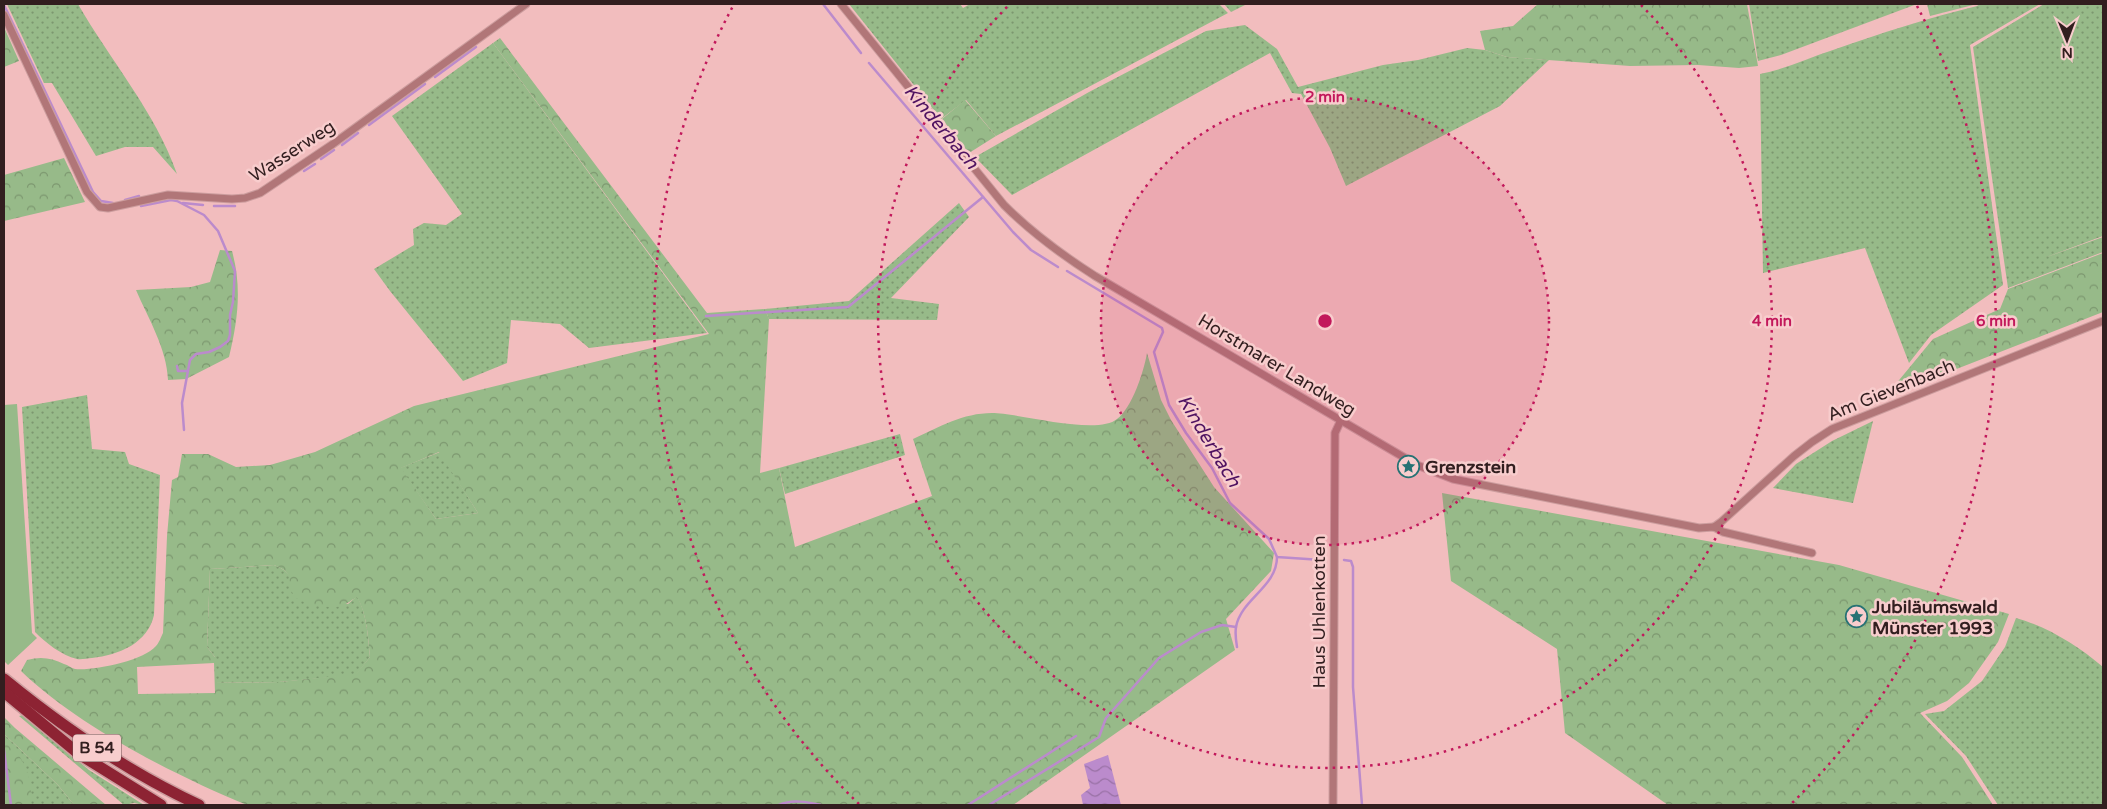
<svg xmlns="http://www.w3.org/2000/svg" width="2107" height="809" font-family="'Varela Round',sans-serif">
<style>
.grass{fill:url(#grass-dots)}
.forest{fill:url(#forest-crowns);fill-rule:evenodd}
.pitch{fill:#97ba89}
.water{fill:url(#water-waves)}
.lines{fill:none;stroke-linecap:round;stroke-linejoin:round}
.stream{stroke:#bb8bcc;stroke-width:2.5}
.street-casing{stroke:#cc9d9e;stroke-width:9}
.primary-casing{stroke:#cc9d9e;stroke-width:14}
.street{stroke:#b17678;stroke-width:7}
.primary{stroke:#8d2333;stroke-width:11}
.ring{fill:none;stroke:#c2185b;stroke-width:2.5;stroke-dasharray:2.5 5}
.labels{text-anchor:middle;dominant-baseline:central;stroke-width:5;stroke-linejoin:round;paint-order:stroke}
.shield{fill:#f8cdcd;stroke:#6d5253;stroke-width:1}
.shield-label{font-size:16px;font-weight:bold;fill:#321e1f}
.street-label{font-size:18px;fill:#321e1f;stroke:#f8cdcd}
.poi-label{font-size:18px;font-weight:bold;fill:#321e1f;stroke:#f8cdcd;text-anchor:start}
.water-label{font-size:19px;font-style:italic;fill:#4f1261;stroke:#f8cdcd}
.centre{fill:#c2185b;stroke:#f8cdcd;stroke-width:2.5}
.ring-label{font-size:15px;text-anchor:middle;font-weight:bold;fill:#c2185b;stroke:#f8cdcd;stroke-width:5;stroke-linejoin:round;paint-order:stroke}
</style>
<defs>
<pattern id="grass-dots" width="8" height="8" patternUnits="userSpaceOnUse" patternTransform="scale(1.25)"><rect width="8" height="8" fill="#97ba89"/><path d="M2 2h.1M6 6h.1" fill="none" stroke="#7c976f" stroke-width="1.8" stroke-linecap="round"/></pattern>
<pattern id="forest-crowns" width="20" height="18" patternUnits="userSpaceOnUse" patternTransform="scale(1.25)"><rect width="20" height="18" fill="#97ba89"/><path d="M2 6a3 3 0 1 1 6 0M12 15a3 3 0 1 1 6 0" fill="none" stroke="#7c976f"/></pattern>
<pattern id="water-waves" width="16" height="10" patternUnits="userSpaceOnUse" patternTransform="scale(1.25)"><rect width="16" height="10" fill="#bb8bcc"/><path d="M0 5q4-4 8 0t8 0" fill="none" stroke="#9971a5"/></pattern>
</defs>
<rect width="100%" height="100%" fill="#f2bdbe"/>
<g class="grass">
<path d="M7 4H78C110 60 156 113 177 174L153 147H125L96 156 52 83H44Z"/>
<polygon points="849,4 960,4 963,8 970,4 1219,4 1228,13 996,136 966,100 941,119"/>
<polygon points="1224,4 1247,4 1231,12"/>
<polygon points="1749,4 1917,4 1781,55 1758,61"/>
<path d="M1980 4H2040L1970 45 2003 285 1931 335 1909 363 1865 248 1763 273 1760 74C1786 69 1808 58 1833 50 1881 33 1928 18 1977 6Z"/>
<polygon points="2044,4 2103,4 2103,236 2044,258 2103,237 2103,252 2008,288 1973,47"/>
<polygon points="1245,25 1277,49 1298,87 1383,65 1418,60 1467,48 1485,50 1507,57 1549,60 1500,106 1346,186 1330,148 1301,94 1292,93 1270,53 1012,195 975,157 1089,92 1206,31"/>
<polygon points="493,43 707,333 589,348 560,324 511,320 507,363 463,381 390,291 374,269 414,245 413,229 424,223 446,225 462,214 392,116"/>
<polygon points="959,203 969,217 891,298 939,304 937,320 769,319 765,309 849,301"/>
<path d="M87 395 92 449 125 452 129 464 160 475 154 615C148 643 119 655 92 658 88 658 81 660 77 659 61 655 46 643 35 632L22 407Z"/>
<polygon points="1873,421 1853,503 1773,488 1796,464 1832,441"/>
<polygon points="900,434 905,455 785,494 779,468"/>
<polygon points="440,452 478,513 436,519 400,468"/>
<path d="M274 565C292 572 291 578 294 595L348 604 357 596C367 614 368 637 370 657L356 675 279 682 215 683V657L207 647 210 569Z"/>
<path d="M2016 618C2048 627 2078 646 2103 667V805H1998L1966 756 1925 714 1944 711 1982 681 2005 647Z"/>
<polygon points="23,715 89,770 144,805 134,803 124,805 19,716"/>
<polygon points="4,734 58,785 74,805 4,805"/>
</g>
<g class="forest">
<polygon points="1538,4 1747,4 1758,66 1739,68 1698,65 1630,66 1507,57 1485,50 1480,31 1513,26"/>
<polygon points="1927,4 1977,4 1930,16"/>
<polygon points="4,27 19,61 4,67"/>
<path d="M500 38 707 313 765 309 769 319 760 473 779 468 795 547 932 496 913 439C939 427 963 413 992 413 1019 413 1097 436 1117 419 1132 408 1144 371 1147 353L1161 400 1171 420 1214 487 1274 553 1271 571 1226 619 1235 650 1013 805H247C174 775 78 726 21 671L27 660C41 656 52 658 64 664 68 665 71 668 75 669 93 671 143 661 156 646 159 643 161 637 163 633L167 536 172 480 178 477 182 454H208L236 467 270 465 315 452 414 406 709 334 493 43ZM439 452 478 513 436 519 401 468ZM274 565C297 574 285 580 294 596 299 603 328 608 336 607 345 606 350 601 357 597 367 614 368 637 370 657L356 674 279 682 215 683V657L207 647 210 569ZM214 663 215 693 138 694 137 667Z"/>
<polygon points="965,100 996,136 969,153 942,119"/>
<polygon points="64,158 85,202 4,221 4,175"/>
<path d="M220 250 232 251C242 287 238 320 229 357L186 379 168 380C167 349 148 318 136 290L191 287 210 282Z"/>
<polygon points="2103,253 2103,312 1918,384 1881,402 1933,339 2000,309 2008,289"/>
<polygon points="1442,493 1839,565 2009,614 1998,642 1969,683 1947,701 1920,713 1962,757 1993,805 1668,805 1565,733 1557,649 1451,581"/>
<polygon points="4,717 15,728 106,805 74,805 58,785 4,734"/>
<path d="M4 743H9C26 761 33 781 31 805H4Z"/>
</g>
<polygon class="pitch" points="17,404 32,633 37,638 8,665 4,661 4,405"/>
<polygon class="water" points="1108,755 1121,805 1083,805 1081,795 1090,788 1084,764"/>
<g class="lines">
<g class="stream">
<polyline points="823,4 861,53"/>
<polyline points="4,5 93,192 101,201 113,203"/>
<polyline points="869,63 1013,232 1031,250 1058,267"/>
<polyline points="435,77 476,47"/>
<polyline points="369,125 425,84"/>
<polyline points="342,145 358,133"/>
<polyline points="321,159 334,150"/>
<polyline points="304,171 315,164"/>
<polyline points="125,200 139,196"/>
<polyline points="183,203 203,205"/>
<polyline points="141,206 171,200 177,201 204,215 218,231 235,271 233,302 230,315 230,335 228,341 220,347 209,352 196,354 190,360 182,403 184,430"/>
<polyline points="214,206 235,206"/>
<polyline points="1067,271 1162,328 1163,332 1154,352 1169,405 1186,433 1212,468 1230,503 1269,539 1277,557 1322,560"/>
<polyline points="706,316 848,307 983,197"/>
<polyline points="177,366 178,371 188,371"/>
<polyline points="1344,560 1351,561 1353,567 1353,687 1362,805"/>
<path d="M1237 647C1236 641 1235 633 1236 627 1241 599 1277 587 1277 557"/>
<polyline points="4,750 11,805"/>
<path d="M779 805C792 799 807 802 821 805"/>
<polyline points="968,805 1076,736"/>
<polyline points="989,805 1099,737 1106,718 1159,658 1201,632 1222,625 1236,627"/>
</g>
<defs>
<g id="street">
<path d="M841 4 1004 205C1032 233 1062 255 1095 276L1417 465 1453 479 1699 528 1714 527 1723 532 1812 553"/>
<polyline points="4,15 87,192 100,207 108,208 168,195 232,199 245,198 260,193 333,144 526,4"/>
<polyline points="1714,527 1721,522 1794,456 1812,442 1832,429 2103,321"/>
<polyline points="1333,805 1335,433 1341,420"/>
</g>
<g id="primary">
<path d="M4 679C64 728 128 772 199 805"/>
<polyline points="4,692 79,754 161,805"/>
</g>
</defs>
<use href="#street" class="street-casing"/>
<use href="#primary" class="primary-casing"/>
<use href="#street" class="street"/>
<use href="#primary" class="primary"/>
</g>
<circle cx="1325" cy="321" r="224" fill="#c2185b" fill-opacity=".12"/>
<g class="ring">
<circle cx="1325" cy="321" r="224"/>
<path d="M1641 5A447 447 0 1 1 1009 5"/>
<path d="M859 804A671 671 0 0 1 733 6M1917 6A671 671 0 0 1 1791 804"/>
</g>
<defs>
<symbol id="sight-ring" viewBox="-11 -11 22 22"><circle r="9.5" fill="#f8cdcd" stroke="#277274" stroke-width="1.5"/><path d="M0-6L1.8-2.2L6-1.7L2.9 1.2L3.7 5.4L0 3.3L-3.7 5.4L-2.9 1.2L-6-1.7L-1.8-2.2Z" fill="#277274"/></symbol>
</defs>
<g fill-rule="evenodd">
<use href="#sight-ring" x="1396" y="454" width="25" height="25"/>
<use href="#sight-ring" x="1844" y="604" width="25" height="25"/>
</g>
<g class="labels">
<rect class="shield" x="73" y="734.5" width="48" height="27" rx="4"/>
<g class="shield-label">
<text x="97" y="748">B 54</text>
</g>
<g class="street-label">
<text transform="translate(292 151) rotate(-33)">Wasserweg</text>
<text transform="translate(1277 365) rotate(31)">Horstmarer Landweg</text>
<text transform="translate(1891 390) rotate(-22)">Am Gievenbach</text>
<text transform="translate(1319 612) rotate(-90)">Haus Uhlenkotten</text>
</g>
<g class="poi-label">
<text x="1425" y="467">Grenzstein</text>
<text x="1872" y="607">Jubiläumswald<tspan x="1872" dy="21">Münster 1993</tspan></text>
</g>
<g class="water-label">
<text transform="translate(941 127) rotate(50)">Kinderbach</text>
<text transform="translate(1209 441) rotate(59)">Kinderbach</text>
</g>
</g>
<circle cx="1325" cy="321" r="8" class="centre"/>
<g class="ring-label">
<text x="1325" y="102">2 min</text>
<text x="1772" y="326">4 min</text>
<text x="1996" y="326">6 min</text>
</g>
<rect width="2107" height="809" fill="none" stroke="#321e1f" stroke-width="10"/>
<g transform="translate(2067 40) rotate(179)" stroke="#f8cdcd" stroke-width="4" paint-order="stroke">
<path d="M0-4L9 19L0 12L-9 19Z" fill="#321e1f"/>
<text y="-8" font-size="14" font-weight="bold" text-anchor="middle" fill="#321e1f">N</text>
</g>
</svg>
